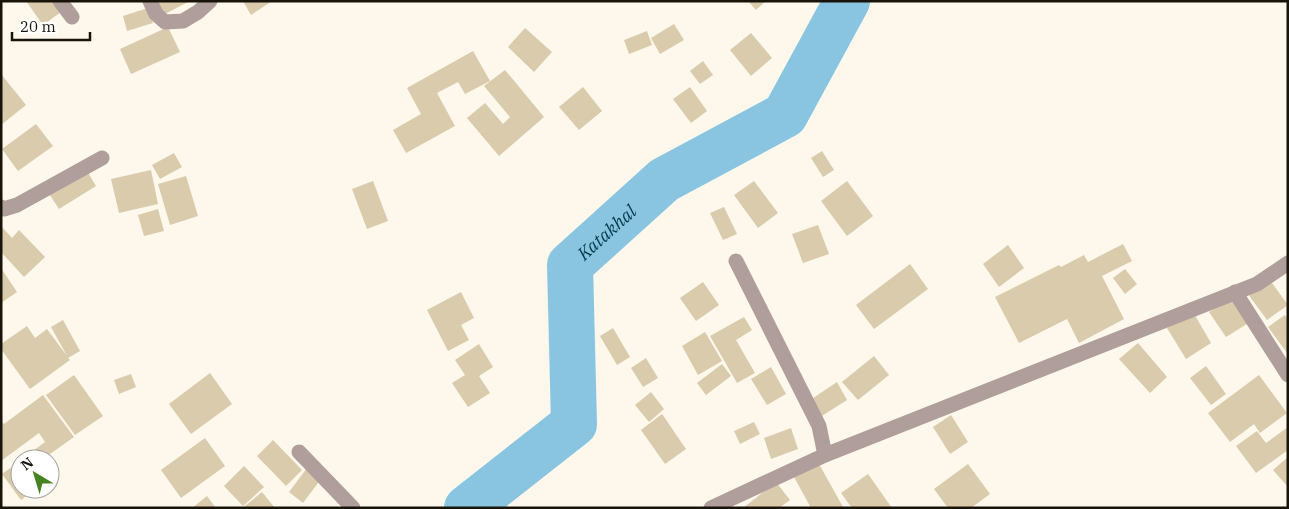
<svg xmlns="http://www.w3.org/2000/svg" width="1289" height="509" font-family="'IBM Plex Serif',serif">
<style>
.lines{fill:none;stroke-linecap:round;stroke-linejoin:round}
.river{stroke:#89c5e1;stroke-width:46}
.building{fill:#d9cbac}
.minor{stroke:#af9e9c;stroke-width:15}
.labels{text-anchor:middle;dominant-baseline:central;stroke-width:4;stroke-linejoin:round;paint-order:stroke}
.water-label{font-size:18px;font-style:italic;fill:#053b4e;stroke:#fff}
</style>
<rect width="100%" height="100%" fill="#fdf8eb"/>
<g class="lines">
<path class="river" id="s1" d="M467 508 574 424 570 265 664 180 785 115 847 1"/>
</g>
<g class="building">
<polygon points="26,1 53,1 61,12 43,25"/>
<polygon points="154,1 190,1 161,16"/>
<polygon points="243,1 272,1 251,15"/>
<polygon points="748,1 766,1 756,10"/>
<polygon points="148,8 153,23 127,31 123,16"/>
<polygon points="674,24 684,40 660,54 651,38"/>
<polygon points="168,27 180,52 131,74 120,49"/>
<polygon points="525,28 552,52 534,72 508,47"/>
<polygon points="647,31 652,45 629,54 624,40"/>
<polygon points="751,33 772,58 751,76 730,50"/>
<polygon points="473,51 490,81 465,94 458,82 437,93 455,126 406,153 393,130 421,114 407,88"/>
<polygon points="703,61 713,75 700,84 690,71"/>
<polygon points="505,70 544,117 499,156 467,118 485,103 503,124 510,117 484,86"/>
<polygon points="1,74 26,105 1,125"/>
<polygon points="583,87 602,111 579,130 559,107"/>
<polygon points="690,87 707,111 691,123 673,99"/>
<polygon points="36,124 53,146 18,171 2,149"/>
<polygon points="822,151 834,170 823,177 811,158"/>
<polygon points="174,153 182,167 160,179 152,165"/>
<polygon points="84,166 96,186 59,209 46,189"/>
<polygon points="151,170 158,204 119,213 111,179"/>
<polygon points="186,176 198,216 170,225 158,184"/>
<polygon points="373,181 388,221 367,229 352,189"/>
<polygon points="754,181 778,213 758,228 734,195"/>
<polygon points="847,181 873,216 847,236 821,201"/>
<polygon points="724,207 737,234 723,240 710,213"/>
<polygon points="158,209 164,231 144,236 138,215"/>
<polygon points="818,225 829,254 803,263 792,234"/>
<polygon points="1,226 12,238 19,230 45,257 24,277 1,252"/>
<polygon points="1123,244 1132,261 1102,276 1124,319 1079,343 1067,319 1019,343 995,297 1059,265 1061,267 1084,255 1088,262"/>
<polygon points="1008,245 1024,268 999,287 983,264"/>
<polygon points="910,264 928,289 874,329 856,305"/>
<polygon points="1,268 17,292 1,303"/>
<polygon points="1125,269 1137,284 1125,294 1113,278"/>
<polygon points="1269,279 1288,305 1267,320 1248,294"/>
<polygon points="703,282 719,305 696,321 680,298"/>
<polygon points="461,292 474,318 461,325 469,340 448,351 427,310"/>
<polygon points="1233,297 1250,322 1226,337 1209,312"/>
<polygon points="1193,312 1211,343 1186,359 1167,328"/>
<polygon points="1285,315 1288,319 1288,354 1268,327"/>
<polygon points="744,317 752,330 736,340 755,373 737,383 710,336"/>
<polygon points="63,320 80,351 68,358 70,360 30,389 1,349 1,344 27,326 35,338 47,329 67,356 51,327"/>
<polygon points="613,328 630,357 617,365 600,336"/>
<polygon points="705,332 722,361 698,375 682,346"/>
<polygon points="1138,343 1167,377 1150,393 1119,359"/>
<polygon points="479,344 493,367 479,376 490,393 468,407 452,383 465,375 455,360"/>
<polygon points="874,356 889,375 858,400 842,382"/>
<polygon points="646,358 658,378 643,387 631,368"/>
<polygon points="722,364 731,376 706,395 697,383"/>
<polygon points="1206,366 1226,394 1211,405 1190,378"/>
<polygon points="771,367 786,394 767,405 751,379"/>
<polygon points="210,373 232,404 191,434 169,404"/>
<polygon points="131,374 136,387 119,394 114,380"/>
<polygon points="74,375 103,416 75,435 46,395"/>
<polygon points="1259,375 1287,413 1260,433 1254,424 1230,442 1208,413"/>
<polygon points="837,382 847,400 814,421 803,405"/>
<polygon points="651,392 664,409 649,422 635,405"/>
<polygon points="43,395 74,437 43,459 22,459 45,442 39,433 1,461 1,421 4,424"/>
<polygon points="662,414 686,449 665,464 641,430"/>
<polygon points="951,415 968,442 950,454 933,427"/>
<polygon points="754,422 760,434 740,444 734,431"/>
<polygon points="1288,427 1288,450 1256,473 1236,446 1257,431 1266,443"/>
<polygon points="791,428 798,449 771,459 764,438"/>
<polygon points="205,438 225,466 181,498 161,470"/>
<polygon points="273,440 302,470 286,486 257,456"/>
<polygon points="1288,457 1288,487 1273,470"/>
<polygon points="20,461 20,489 36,489 21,500 2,474"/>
<polygon points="819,464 843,507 841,508 811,508 794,477"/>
<polygon points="968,464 990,494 971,508 948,508 934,489"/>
<polygon points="244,466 264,487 243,506 224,486"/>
<polygon points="307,468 321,479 303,503 289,492"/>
<polygon points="868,474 892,508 852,508 841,493"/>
<polygon points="776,482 790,500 779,508 743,508"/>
<polygon points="262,492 275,508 246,508 245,506"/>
<polygon points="207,496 216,508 192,508"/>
</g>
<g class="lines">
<g class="minor">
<polyline points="60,1 72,17"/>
<polyline points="150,1 156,14 165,22 183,21 198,12 210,1"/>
<polyline points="1,207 4,209 17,205 102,158"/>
<polyline points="736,261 819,426 825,455"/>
<polyline points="1235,292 1288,375"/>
<polyline points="299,452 353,508"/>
<polyline points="711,508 825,455 1257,284 1288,263"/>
</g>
</g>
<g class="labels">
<g class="water-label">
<text stroke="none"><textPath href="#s1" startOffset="344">Katakhal</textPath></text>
</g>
</g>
<rect width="1289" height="509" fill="none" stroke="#191409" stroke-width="5"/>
<g transform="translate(35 474) rotate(322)"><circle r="24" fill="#ffffff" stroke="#a3a19d"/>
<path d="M0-4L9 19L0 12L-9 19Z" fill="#468320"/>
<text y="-8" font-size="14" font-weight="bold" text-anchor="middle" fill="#191409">N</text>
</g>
<path d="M12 32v8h78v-8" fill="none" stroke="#191409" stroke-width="2.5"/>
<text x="20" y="32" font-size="15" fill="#191409" stroke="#ffffff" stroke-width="4" paint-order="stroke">20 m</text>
</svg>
